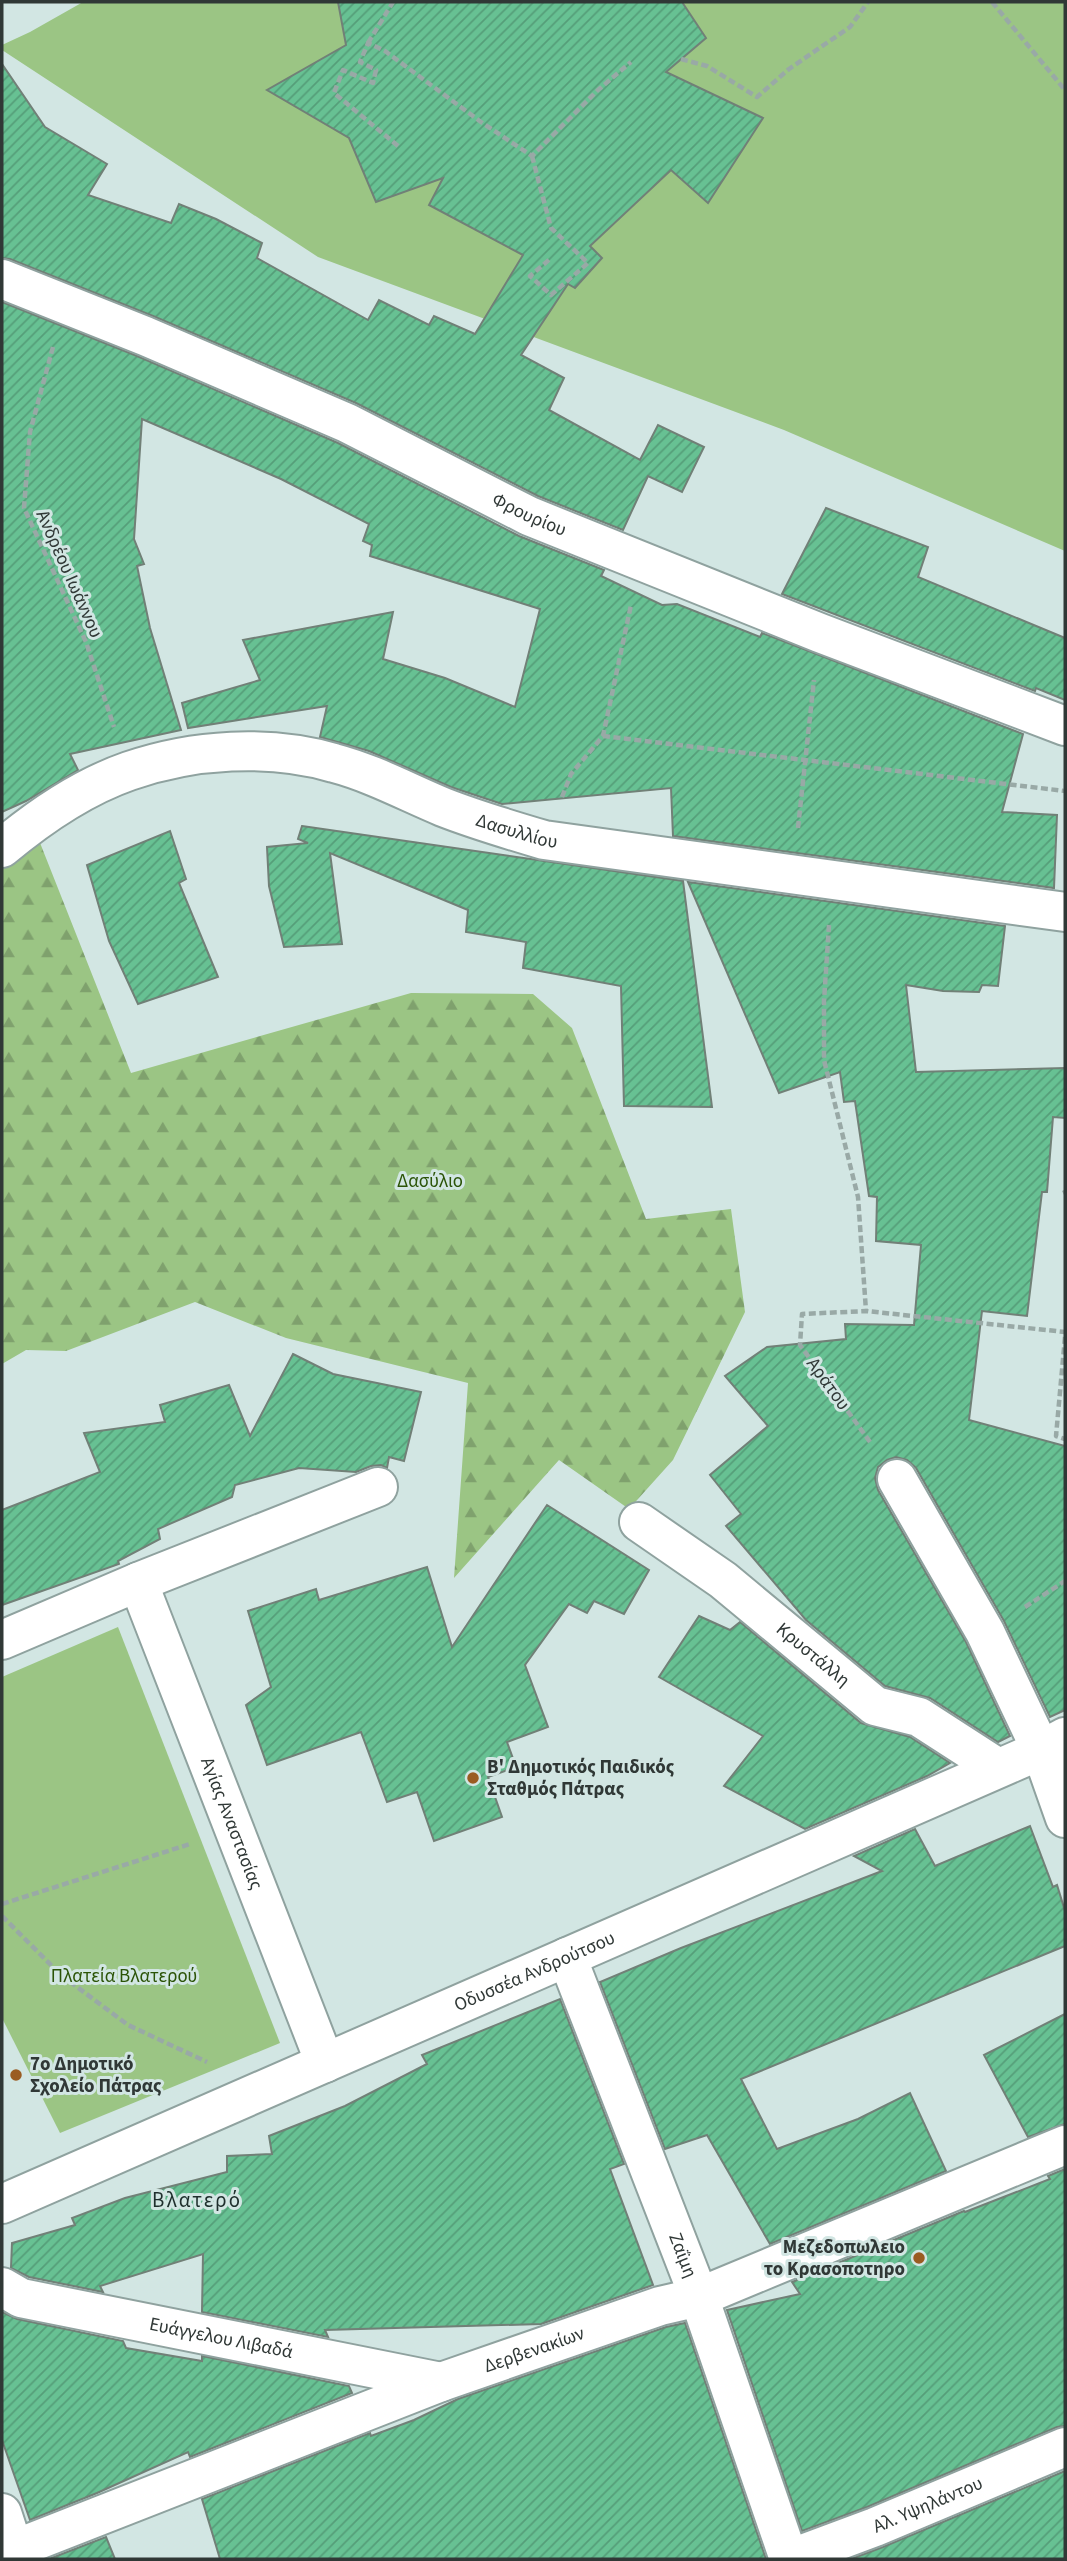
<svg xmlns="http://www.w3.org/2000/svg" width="1067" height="2561" font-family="'Source Sans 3',sans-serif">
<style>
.green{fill:#9bc584}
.forest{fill:url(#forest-firs)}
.building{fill:url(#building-hatch);stroke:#718077;stroke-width:2}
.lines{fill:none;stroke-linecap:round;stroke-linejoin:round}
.street-casing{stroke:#8fa29f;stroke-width:42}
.path{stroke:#99a9a6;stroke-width:4.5;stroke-dasharray:7 3.5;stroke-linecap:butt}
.street{stroke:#fff;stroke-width:38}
.poi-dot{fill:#9a5c22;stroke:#d2e6e3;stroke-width:2.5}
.labels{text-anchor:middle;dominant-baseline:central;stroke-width:6;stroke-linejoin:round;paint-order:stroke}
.street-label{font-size:19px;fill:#303836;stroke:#d2e6e3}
.park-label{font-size:19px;fill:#2b5407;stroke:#d2e6e3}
.poi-label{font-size:19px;font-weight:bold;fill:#303836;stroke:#d2e6e3;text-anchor:start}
.neighbourhood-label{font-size:21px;letter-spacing:2px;fill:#1f2f2d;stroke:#d2e6e3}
</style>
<defs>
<pattern id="forest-firs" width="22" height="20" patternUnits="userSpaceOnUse" patternTransform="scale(1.75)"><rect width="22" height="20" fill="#9bc584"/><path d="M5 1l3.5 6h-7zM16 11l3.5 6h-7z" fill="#7fa16d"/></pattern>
<pattern id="building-hatch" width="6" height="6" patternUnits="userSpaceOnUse" patternTransform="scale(1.75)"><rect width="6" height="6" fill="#67c193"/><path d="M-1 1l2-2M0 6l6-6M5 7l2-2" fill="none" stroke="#559e79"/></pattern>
</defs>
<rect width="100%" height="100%" fill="#d2e6e3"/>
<g class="green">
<polygon points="83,2 1065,2 1065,551 784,430 318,257 2,50 2,45 30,32"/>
<polygon points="118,1627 280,2043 60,2133 2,2018 2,1677"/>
</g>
<polygon class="forest" points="29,815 131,1073 411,993 533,994 572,1028 646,1219 731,1209 745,1312 673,1460 629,1509 559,1460 454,1578 468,1383 286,1338 195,1302 66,1351 26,1350 2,1364 2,826"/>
<g class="building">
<polygon points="338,2 682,2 706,38 666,72 763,118 708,203 671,170 590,246 602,258 575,288 568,284 521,355 564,378 549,410 640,460 658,425 704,447 682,492 648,476 623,530 538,496 356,403 153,316 10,259 2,258 2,64 45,127 107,164 88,195 171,223 179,204 216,219 262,243 257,258 368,320 379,300 429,325 434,316 475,334 523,255 429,205 443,178 376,202 349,138 267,90 346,45"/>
<polygon points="2,302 137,356 338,443 519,536 604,570 601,576 662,605 677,604 760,637 762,633 1023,734 1002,812 1057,815 1054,888 673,836 671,788 502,804 451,787 369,751 320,737 327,706 188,728 182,703 260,680 243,640 393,612 383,659 445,678 515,707 540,609 370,556 372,545 363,541 369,524 281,479 142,419 134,539 144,564 137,566 150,628 181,730 70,754 78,770 26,801 2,812"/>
<polygon points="826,508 928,547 918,577 1065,638 1065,700 1036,688 1035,691 782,594"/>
<polygon points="302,826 683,881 712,1107 624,1106 621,986 523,968 526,942 466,932 468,910 330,853 342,944 284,947 269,886 267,847 308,843 298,839"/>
<polygon points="170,831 186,879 179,883 218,977 138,1004 109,941 87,865"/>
<polygon points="688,882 1005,926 998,986 982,985 979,992 943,991 906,985 916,1072 1065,1068 1065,1118 1053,1117 1047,1192 1042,1192 1027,1316 982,1311 969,1420 1065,1446 1065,1710 1050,1717 1004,1621 916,1468 907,1460 896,1457 887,1460 878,1467 875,1478 878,1490 966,1642 1010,1736 998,1742 930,1698 885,1686 806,1620 726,1526 741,1514 710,1475 768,1426 725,1376 767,1347 846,1339 845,1324 914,1325 921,1245 876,1241 877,1197 869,1196 855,1101 844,1102 840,1072 779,1093"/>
<polygon points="293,1354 333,1374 421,1392 404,1461 389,1457 387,1468 381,1465 371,1466 356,1472 299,1468 235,1485 232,1497 158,1529 160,1539 118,1561 119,1564 2,1605 2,1510 100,1472 84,1433 165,1422 160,1405 229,1385 250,1436"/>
<polygon points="547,1505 649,1570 624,1614 594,1601 587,1613 569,1604 525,1665 548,1727 507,1742 516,1767 488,1777 502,1817 434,1841 417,1792 387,1802 361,1732 267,1765 246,1705 271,1687 248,1611 316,1589 319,1600 427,1567 452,1647"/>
<polygon points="699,1616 730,1630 740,1622 861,1723 910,1737 950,1763 927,1776 805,1829 724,1786 763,1736 659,1677"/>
<polygon points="1030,1826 1053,1887 1057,1885 1065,1911 1065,1946 741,2079 777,2149 858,2119 910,2093 946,2171 770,2244 707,2135 665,2149 600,1982 681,1948 882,1871 854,1856 915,1829 935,1866"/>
<polygon points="560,1999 624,2164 610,2169 653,2285 541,2324 325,2330 328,2337 202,2312 203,2254 100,2286 103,2292 29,2277 11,2268 12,2243 75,2225 72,2218 125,2198 227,2172 227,2156 272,2154 269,2136 345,2106 427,2064 422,2055"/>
<polygon points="1065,2014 1065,2124 1028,2137 984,2055"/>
<polygon points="1065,2169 1065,2426 1057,2427 867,2507 802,2531 727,2310 800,2294 792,2282 964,2211 965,2212 1050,2179 1048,2176"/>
<polygon points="2,2312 17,2319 123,2341 126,2348 202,2361 202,2356 349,2386 352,2393 190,2457 188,2452 97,2493 30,2520 2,2440"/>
<polygon points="685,2323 766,2559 220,2559 202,2499 370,2433 371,2436 414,2420 458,2399 666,2327"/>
<polygon points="1065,2471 1065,2559 851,2559 883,2547"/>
<polygon points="106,2537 115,2559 49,2559"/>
</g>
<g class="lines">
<defs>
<g id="street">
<path id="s1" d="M2 279 145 336 347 423 529 516 820 633 1065 726"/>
<path id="s2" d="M2 848C39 817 83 787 129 771 193 749 269 744 334 763 372 773 407 792 443 807 476 820 510 830 544 840L1065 912"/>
<polyline points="897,1479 985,1632 1041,1750 1065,1818"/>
<path id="s3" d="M639 1522 723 1580 875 1706 919 1717 998 1768"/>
<path id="s4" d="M138 1582 325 2063"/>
<polyline points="2,1640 138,1582 378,1487"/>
<path id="s5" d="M567 1957 699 2297 789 2559"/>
<path id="s6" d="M2 2204 1041 1750 1065 1737"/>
<path id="s7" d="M2 2287 21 2298 441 2382"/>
<polyline points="2,2513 17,2559"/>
<path id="s8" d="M2 2554 441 2382 660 2306 699 2297 1065 2145"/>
<path id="s9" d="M789 2559 875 2527 1065 2447"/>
</g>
</defs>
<use href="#street" class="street-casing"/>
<g class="path">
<polyline points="992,2 1065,90"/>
<polyline points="368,43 393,2"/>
<polyline points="681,59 707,66 757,97 789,69 850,27 868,2"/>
<polyline points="398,146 334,93 343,70 373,83 376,70 360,62 368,43 385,51 481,122 532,156 598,90 631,62"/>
<polyline points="532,156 551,228 588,263 551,295 530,276 550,259"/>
<polyline points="53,347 30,432 24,508 86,642 114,727"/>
<polyline points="603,736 1065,791"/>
<polyline points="562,797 571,774 603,736 631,605"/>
<polyline points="798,828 814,680"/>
<polyline points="829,925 824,1001 824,1060 858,1197 866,1311"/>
<polyline points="1063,1193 1065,1192"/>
<polyline points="1065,1337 1056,1436 1065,1439"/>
<polyline points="870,1442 800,1345 802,1314 866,1311 1065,1332"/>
<polyline points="1025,1607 1065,1581"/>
<polyline points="2,1904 190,1844"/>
<polyline points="2,1916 61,1975 128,2025 207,2062"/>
</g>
<use href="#street" class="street"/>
</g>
<g class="poi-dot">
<circle cx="473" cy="1778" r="7"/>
<circle cx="16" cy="2075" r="7"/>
<circle cx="919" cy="2258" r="7"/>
</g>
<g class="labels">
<g class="street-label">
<text stroke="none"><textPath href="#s1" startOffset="578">Φρουρίου</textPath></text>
<text transform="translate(69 574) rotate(66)">Ανδρέου Ιωάννου</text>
<text stroke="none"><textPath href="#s2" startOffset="553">Δασυλλίου</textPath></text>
<text transform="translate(828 1384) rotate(54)">Αράτου</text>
<text stroke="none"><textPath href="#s3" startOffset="219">Κρυστάλλη</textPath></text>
<text stroke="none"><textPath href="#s4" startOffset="259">Αγίας Αναστασίας</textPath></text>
<text stroke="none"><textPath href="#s6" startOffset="581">Οδυσσέα Ανδρούτσου</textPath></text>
<text stroke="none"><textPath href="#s5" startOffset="320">Ζαΐμη</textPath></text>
<text stroke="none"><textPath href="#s7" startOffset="226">Ευάγγελου Λιβαδά</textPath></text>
<text stroke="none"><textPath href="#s8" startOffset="570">Δερβενακίων</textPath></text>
<text stroke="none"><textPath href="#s9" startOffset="149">Αλ. Υψηλάντου</textPath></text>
</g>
<g class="park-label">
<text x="430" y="1181">Δασύλιο</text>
<text x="124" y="1976">Πλατεία Βλατερού</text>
</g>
<g class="poi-label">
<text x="487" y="1767">Β' Δημοτικός Παιδικός<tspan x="487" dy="22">Σταθμός Πάτρας</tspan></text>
<text x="30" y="2064">7ο Δημοτικό<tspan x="30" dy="22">Σχολείο Πάτρας</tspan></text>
<text x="905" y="2247" text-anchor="end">Μεζεδοπωλειο<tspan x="905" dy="22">το Κρασοποτηρο</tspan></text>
</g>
<g class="neighbourhood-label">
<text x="197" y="2200">Βλατερό</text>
</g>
</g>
<rect width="1067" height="2561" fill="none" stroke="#303836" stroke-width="7"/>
</svg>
